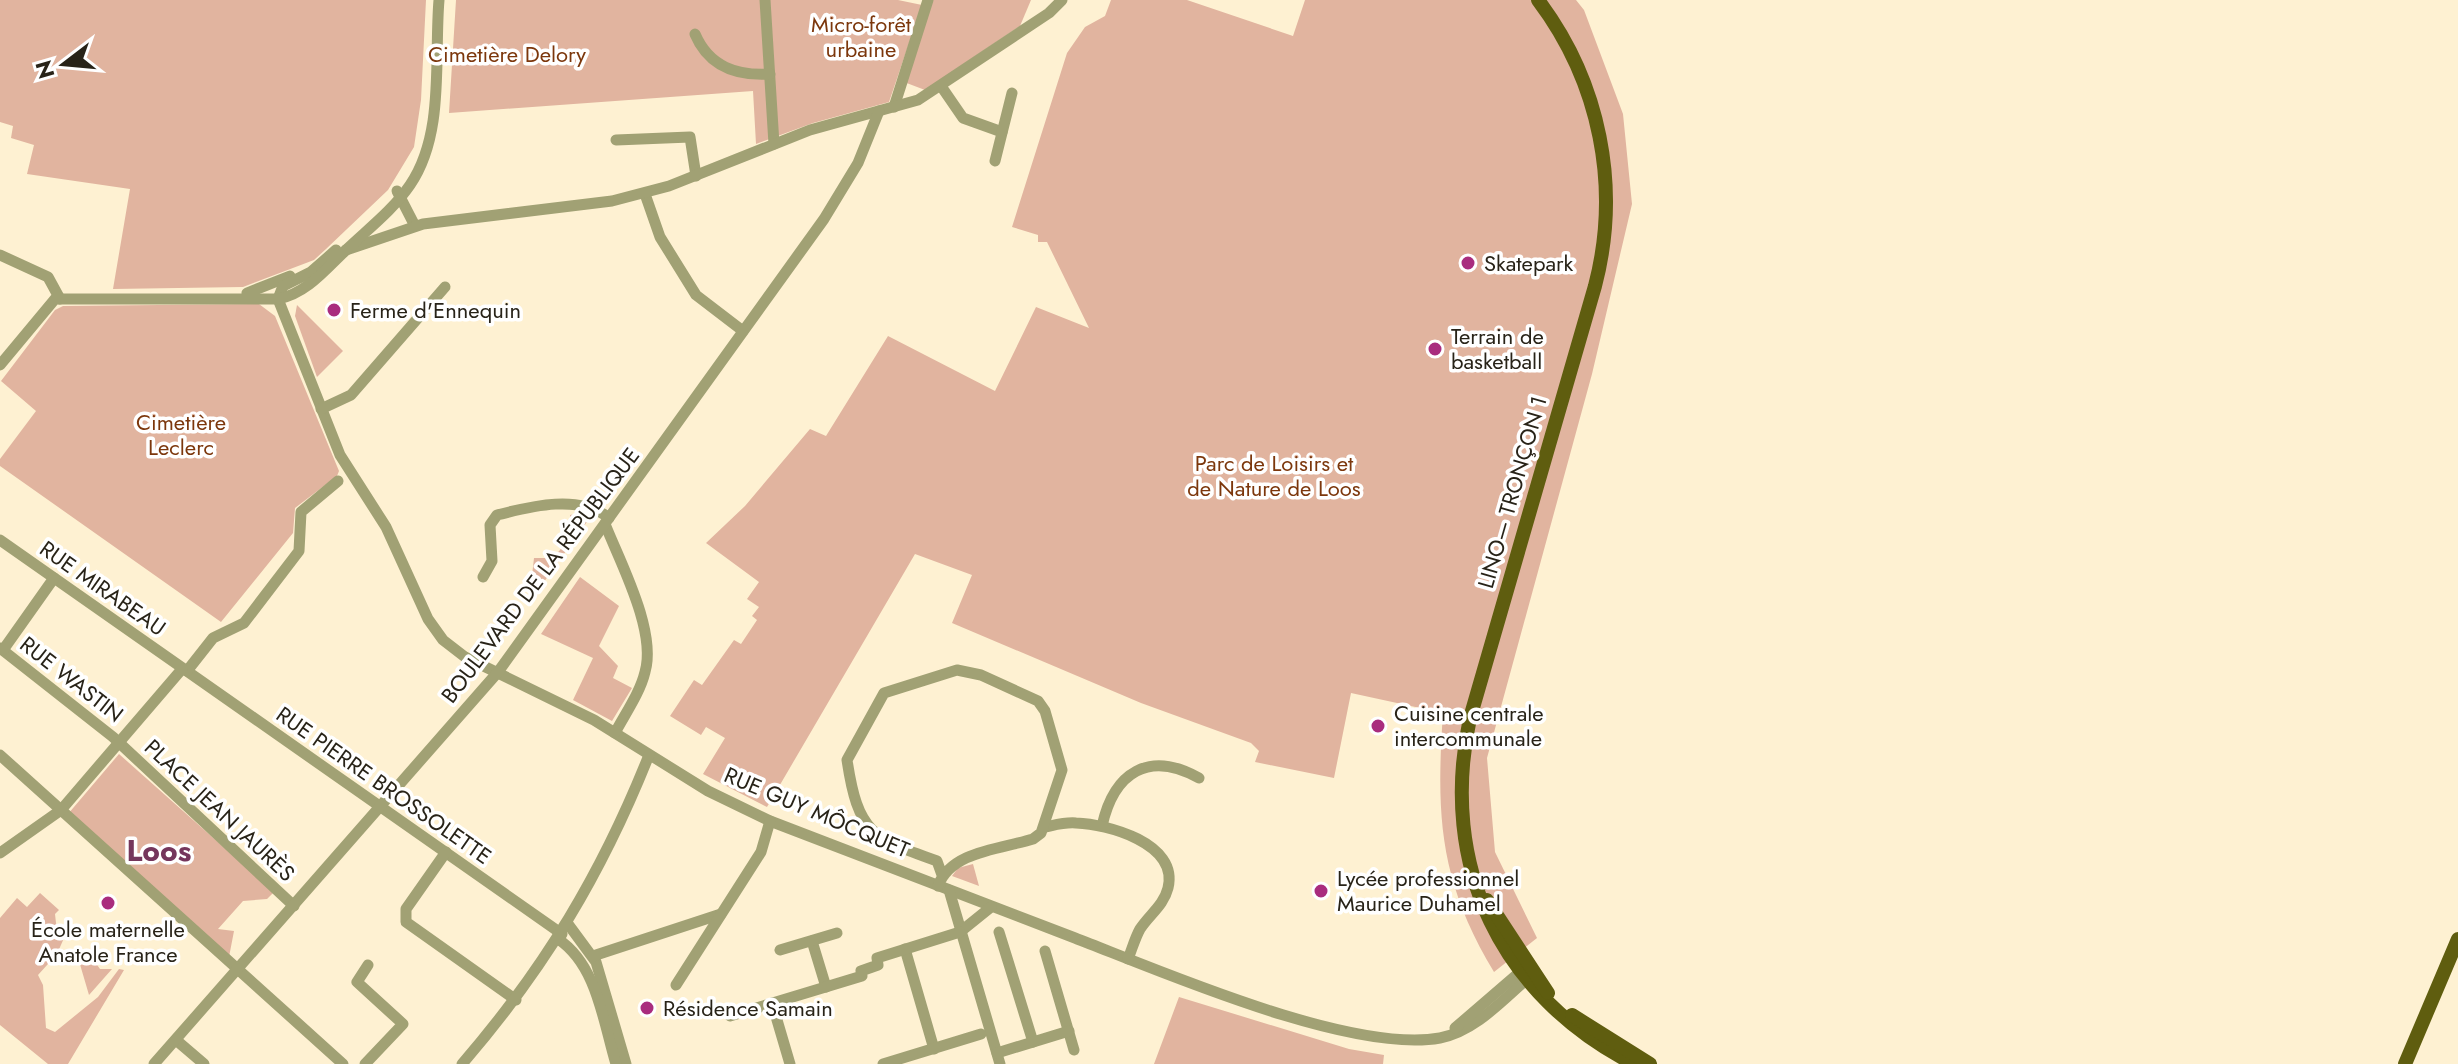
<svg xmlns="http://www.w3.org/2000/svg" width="2458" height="1064" font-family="Jost,sans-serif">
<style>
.green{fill:#e1b49f}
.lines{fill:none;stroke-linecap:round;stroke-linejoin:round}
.minor{stroke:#a1a174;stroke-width:11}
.major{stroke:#5f5d0f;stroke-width:14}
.poi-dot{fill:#a92c7e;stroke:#fff;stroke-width:3}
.labels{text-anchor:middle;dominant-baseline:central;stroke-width:7;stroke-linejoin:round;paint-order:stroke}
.park-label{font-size:22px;fill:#7c370c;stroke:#fff}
.poi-label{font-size:22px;fill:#282318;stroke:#fff;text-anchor:start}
.street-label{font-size:22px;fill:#282318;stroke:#fff}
.district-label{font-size:30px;font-weight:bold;fill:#75365c;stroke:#fff}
</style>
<rect width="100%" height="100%" fill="#fef1d2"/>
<g class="green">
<polygon points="0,0 426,0 421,100 414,147 388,190 326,249 314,260 243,287 113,289 130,189 27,174 34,145 11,138 13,126 0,122"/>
<polygon points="456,0 898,0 922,5 889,102 813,123 756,144 753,91 449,113"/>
<polygon points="931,0 1031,0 1020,26 925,90 904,82"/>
<path d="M1111 0H1187L1293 36 1305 0H1576L1584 10 1623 114 1632 204 1592 374 1487 758 1495 852 1537 938 1494 972C1439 880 1436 816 1443 713L1351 693 1334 778 1255 762 1259 751 1251 743 1141 703 952 623 972 575 915 554 767 807 703 774 725 738 706 727 701 735 670 716 694 680 702 685 734 640 741 644 757 620 752 616 759 607 747 599 759 582 706 543 745 506 810 429 826 436 888 336 995 391 1036 307 1089 328 1047 242H1038V235L1012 227 1067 53 1085 27 1105 16Z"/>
<polygon points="259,304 275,316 339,471 337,476 295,508 293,533 221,622 0,466 0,459 36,411 1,381 55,310 63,306"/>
<polygon points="297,305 343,351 317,377 295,316"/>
<polygon points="580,507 594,512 536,593 530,593 534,558 553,558 573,535 570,515 580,513"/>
<polygon points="580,577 619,606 599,646 618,666 613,678 632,688 612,721 573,700 593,658 541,634"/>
<polygon points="119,754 274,892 267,899 243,901 218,929 234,931 229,957 68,814"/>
<polygon points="973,864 979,886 952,876 958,868"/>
<polygon points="40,893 59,910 55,914 57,932 64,938 57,954 38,975 43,985 46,1028 55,1032 98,997 119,969 124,970 68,1064 48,1064 0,1025 0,918 17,898 27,907"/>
<polygon points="66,951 88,952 100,969 112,969 89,995 79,961 59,960"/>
<polygon points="1179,997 1349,1049 1384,1055 1383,1064 1154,1064"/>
</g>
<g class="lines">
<g class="minor">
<polyline points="765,0 774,144"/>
<path d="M695 34C709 67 737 76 770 74"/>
<polyline points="941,86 963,118 1002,132"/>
<polyline points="894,107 928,0"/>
<polyline points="616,140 690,137 696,176"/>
<polyline points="995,161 1012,93"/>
<polyline points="397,191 415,226"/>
<polyline points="645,194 660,237 696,295 743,331"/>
<polyline points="346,250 423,224 612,201 669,186 810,130 918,100 1049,13 1062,0"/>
<polyline points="0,255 48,277 60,299"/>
<polyline points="247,293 290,276"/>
<path d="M278 299 340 455 386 527 428 619 443 640 465 657 594 720 708 791 770 821C872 860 974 899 1075 938 1163 972 1351 1054 1440 1038 1477 1031 1506 996 1534 973"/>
<polyline points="278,299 283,286 311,272 336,250"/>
<path d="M0 365 55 299H278C306 294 326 269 346 250 368 229 393 210 410 185 445 134 434 59 439 0"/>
<polyline points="321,409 351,395 445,287"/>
<path d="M605 524C620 562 657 631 645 672 640 693 625 714 615 733"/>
<polyline points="0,540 562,934"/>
<path d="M483 577 492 561 490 525 497 515C532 506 580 494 609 518"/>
<polyline points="0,648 113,737 294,906"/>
<polyline points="3,650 54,578"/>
<polyline points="187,671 213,638 244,623 299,551 301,512 338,481"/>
<polyline points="0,755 343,1064"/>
<path d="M1102 826C1114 772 1149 750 1199 778"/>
<path d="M1045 827C1055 825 1065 822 1076 823 1107 824 1179 843 1168 888 1164 905 1149 915 1140 929 1135 938 1132 949 1128 959"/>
<polyline points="446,852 406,909 406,922 516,1000"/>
<polyline points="0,853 61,810 182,669"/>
<path d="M938 886C951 851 1001 849 1033 839L1041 833 1062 770 1045 711 1038 701 981 675 957 670 884 693 847 760C858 833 872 838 937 861L942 875"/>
<polyline points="949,890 1000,1064"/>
<polyline points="568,924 596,962 626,1064"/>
<polyline points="960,932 991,907"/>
<polyline points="999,932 1033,1042"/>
<path d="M558 939C597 965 603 1021 616 1064"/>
<polyline points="812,941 826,987"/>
<polyline points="905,949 934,1049"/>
<polyline points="780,950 837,933"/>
<polyline points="1045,951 1074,1050"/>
<polyline points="593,956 721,914"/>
<polyline points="676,985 761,852 770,821"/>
<polyline points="772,1003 790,1064"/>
<polyline points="730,1016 862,976 861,971 878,965 877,958 960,932"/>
<polyline points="1455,1028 1527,966"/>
<polyline points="176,1040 204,1064"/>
<polyline points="997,1053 1069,1031"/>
<polyline points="154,1064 498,672 824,219 858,163 879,111"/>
<polyline points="365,1064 403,1024 357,982 368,965"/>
<path d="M462 1064C545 968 602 873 649 755"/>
<polyline points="883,1064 981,1034"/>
</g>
<g class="major">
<path d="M1538 0C1600 82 1621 187 1595 286L1470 718C1438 866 1501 996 1634 1064"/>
<polyline points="1487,900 1548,993"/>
<polyline points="1572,1015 1650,1064"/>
<polyline points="2405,1064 2458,939"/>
</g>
</g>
<g class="poi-dot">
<circle cx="1468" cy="263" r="8"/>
<circle cx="334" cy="310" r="8"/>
<circle cx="1435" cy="349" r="8"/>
<circle cx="1378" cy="726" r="8"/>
<circle cx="1321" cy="891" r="8"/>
<circle cx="108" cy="903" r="8"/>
<circle cx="647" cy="1008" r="8"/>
</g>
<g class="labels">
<g class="park-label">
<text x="861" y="24">Micro-forêt<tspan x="861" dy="25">urbaine</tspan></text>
<text x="507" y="54">Cimetière Delory</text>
<text x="181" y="422">Cimetière<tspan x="181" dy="25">Leclerc</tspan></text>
<text x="1274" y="463">Parc de Loisirs et<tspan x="1274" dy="25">de Nature de Loos</tspan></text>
</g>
<g class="poi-label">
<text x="1484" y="263">Skatepark</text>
<text x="350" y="310">Ferme d'Ennequin</text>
<text x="1451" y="336">Terrain de<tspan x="1451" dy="25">basketball</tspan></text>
<text x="1394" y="713">Cuisine centrale<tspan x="1394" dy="25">intercommunale</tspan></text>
<text x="1337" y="878">Lycée professionnel<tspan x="1337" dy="25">Maurice Duhamel</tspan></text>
<text x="108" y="929" text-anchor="middle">École maternelle<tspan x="108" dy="25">Anatole France</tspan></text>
<text x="663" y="1008">Résidence Samain</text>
</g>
<g class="street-label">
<text transform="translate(1512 492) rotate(-74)">LINO— TRONÇON 1</text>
<text transform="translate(540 575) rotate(-53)">BOULEVARD DE LA RÉPUBLIQUE</text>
<text transform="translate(103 588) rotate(35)">RUE MIRABEAU</text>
<text transform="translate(72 679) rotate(38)">RUE WASTIN</text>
<text transform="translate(384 785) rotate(35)">RUE PIERRE BROSSOLETTE</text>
<text transform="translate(220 810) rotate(43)">PLACE JEAN JAURÈS</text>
<text transform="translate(817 812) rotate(23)">RUE GUY MÔCQUET</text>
</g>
<g class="district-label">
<text x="159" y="850">Loos</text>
</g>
</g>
<g transform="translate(64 64) rotate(254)" stroke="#ffffff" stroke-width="6" paint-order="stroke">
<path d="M0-6L14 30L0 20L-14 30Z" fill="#282318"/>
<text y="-12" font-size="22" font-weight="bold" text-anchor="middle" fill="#282318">N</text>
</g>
</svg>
